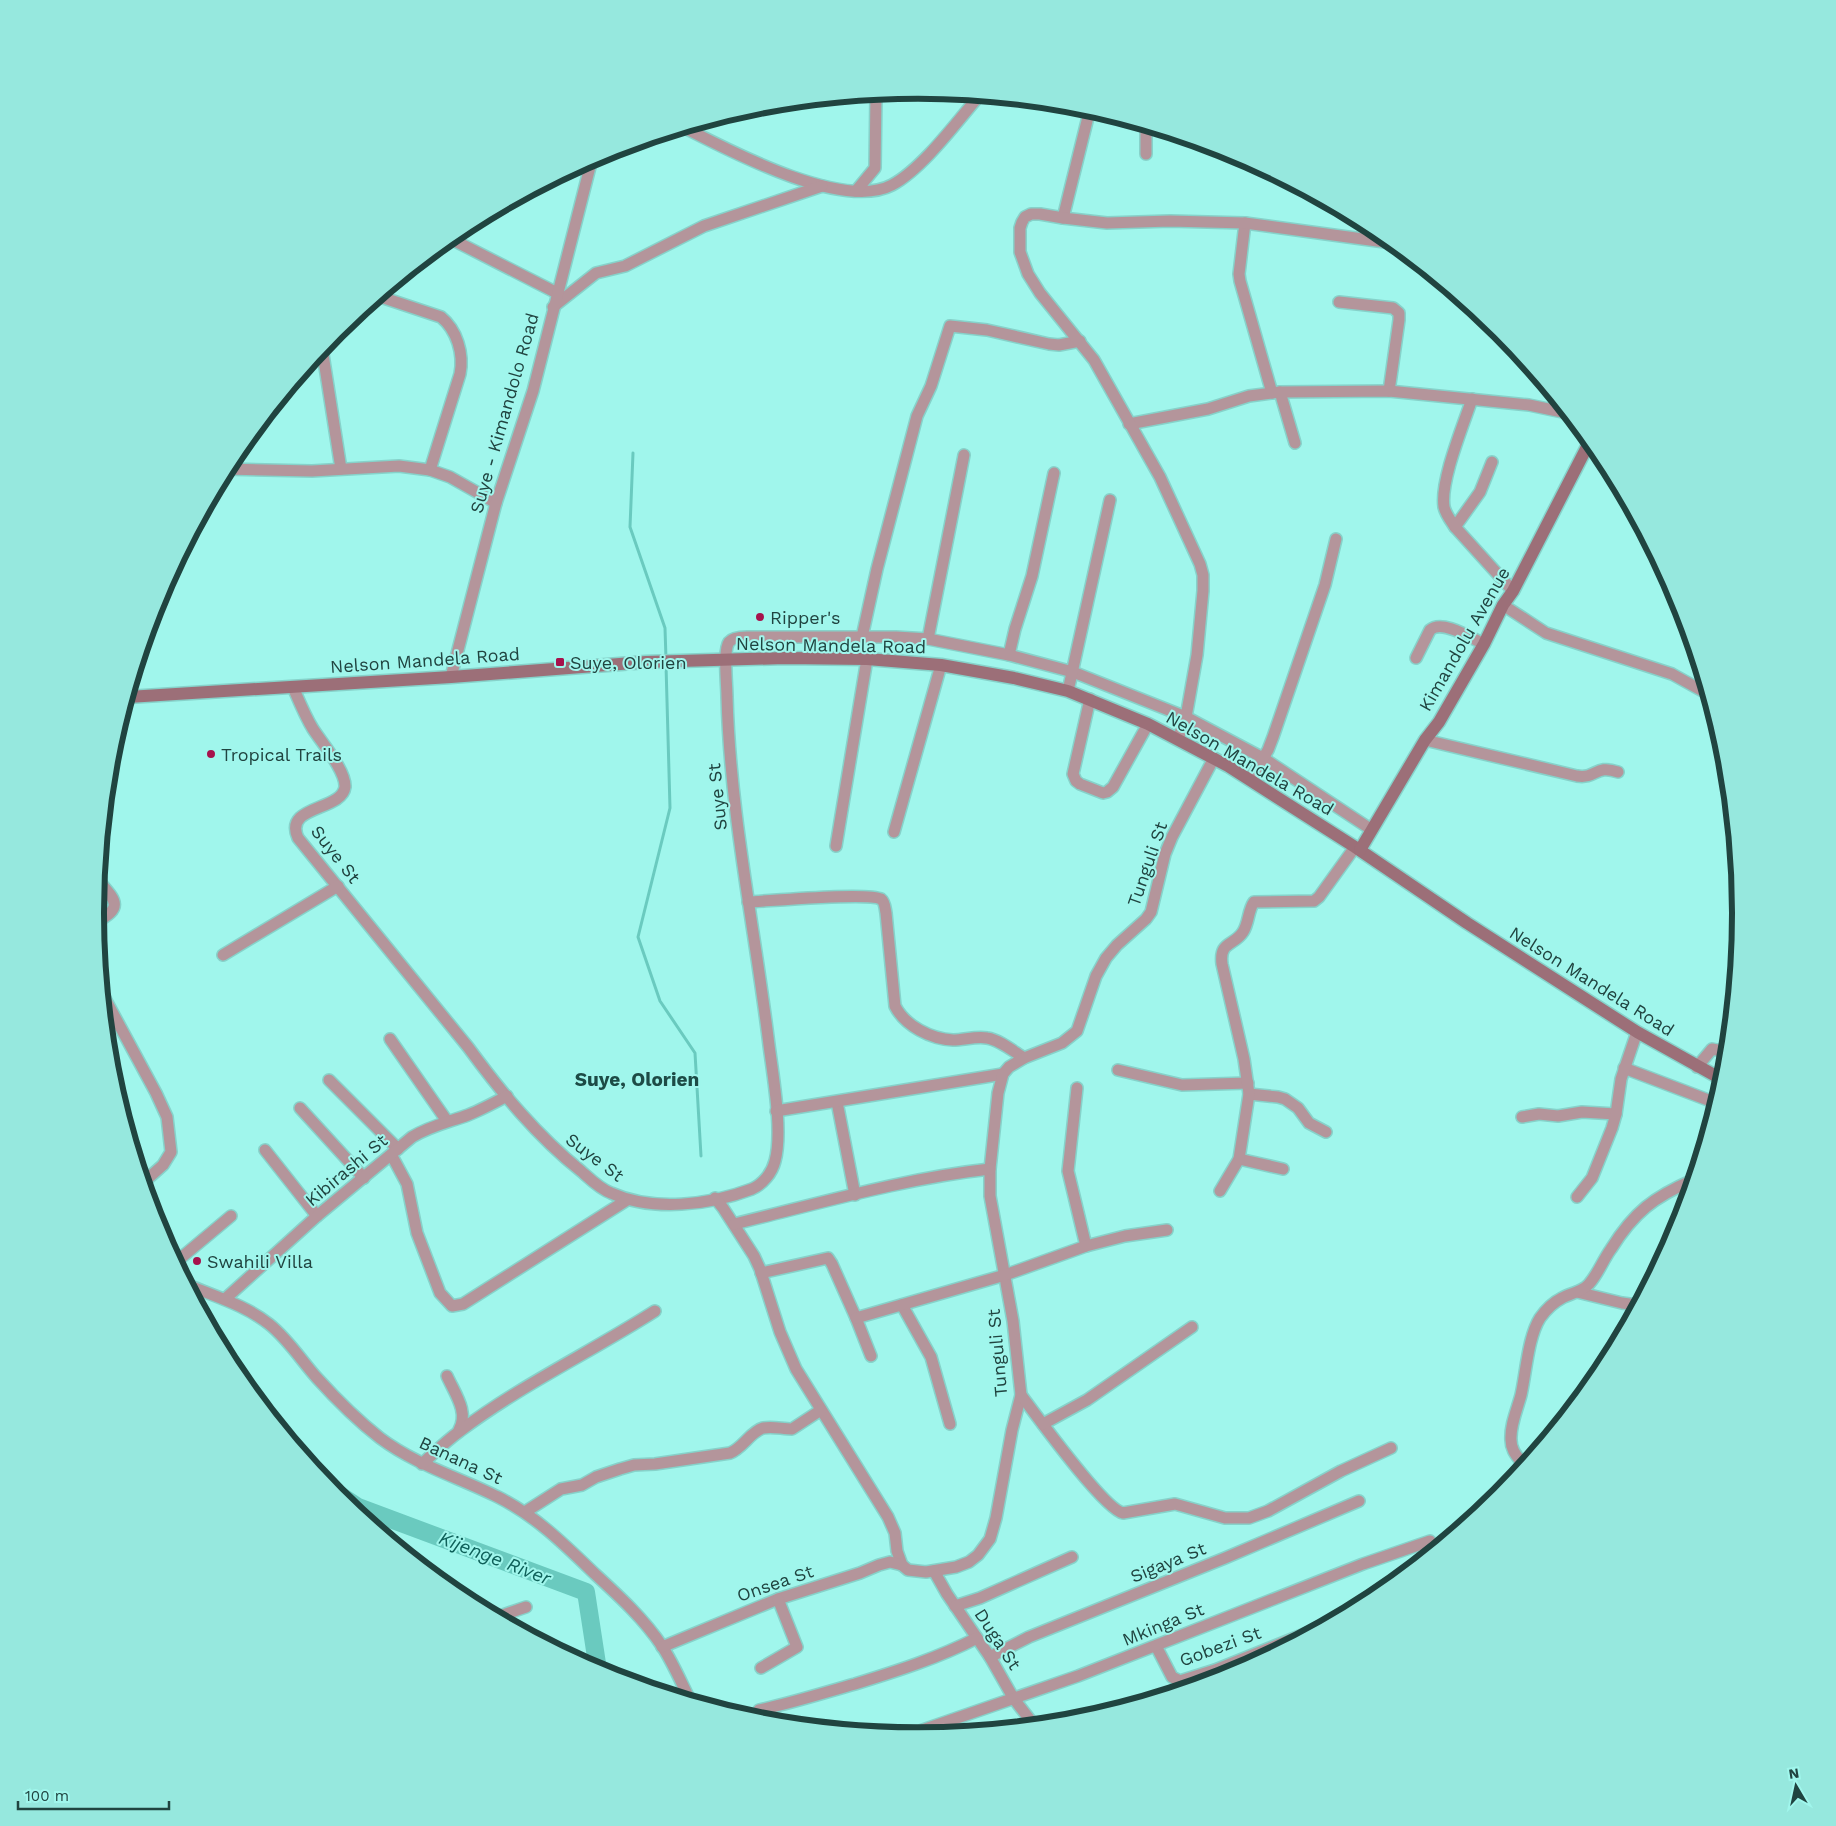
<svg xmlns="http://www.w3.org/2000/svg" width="1836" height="1826" font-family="'Work Sans',sans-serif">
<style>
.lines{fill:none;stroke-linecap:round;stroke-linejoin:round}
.stream{stroke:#6acabf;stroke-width:3}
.river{stroke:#6acabf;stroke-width:18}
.street-casing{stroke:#86d2ca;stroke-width:14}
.secondary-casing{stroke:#86d2ca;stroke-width:15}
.street{stroke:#b4959b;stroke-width:11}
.secondary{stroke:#9c6f78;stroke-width:12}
.poi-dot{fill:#a6124c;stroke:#a0f6ec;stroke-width:2}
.labels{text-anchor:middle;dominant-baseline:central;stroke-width:4;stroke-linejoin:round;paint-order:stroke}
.street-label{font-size:18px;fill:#204440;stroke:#a0f6ec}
.poi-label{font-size:18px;fill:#204440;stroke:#a0f6ec;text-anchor:start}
.neighbourhood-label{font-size:19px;font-weight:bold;fill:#1d4b46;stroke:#a0f6ec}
.water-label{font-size:19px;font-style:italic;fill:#0e6059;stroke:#a0f6ec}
.rim{fill:none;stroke:#204440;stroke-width:6}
</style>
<rect width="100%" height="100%" fill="#a0f6ec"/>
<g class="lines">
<g class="stream">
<polyline points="633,453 630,527 665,628 666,659"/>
<polyline points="666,665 670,808 638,937 660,1001 695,1053 701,1156"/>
</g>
<polyline class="river" points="332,1490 358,1507 586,1592 598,1670"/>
<defs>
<g id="street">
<polyline points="1146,126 1146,154"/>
<path d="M685 128C730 151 843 211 892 185 922 169 956 123 979 96"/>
<polyline points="856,191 875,168 876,94"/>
<polyline points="1063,218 1090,109"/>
<polyline points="1245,223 1239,274 1240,281 1272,393"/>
<polyline points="452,236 457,242 557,293"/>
<path d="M378 296 441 317C457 330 464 354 460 374L430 470"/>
<polyline points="1339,302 1393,308 1399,313 1399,320 1389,391"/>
<polyline points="553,307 596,273 625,266 704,226 822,186"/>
<polyline points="322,348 341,469"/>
<polyline points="1280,392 1295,443"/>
<path d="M1472 399C1463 426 1440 481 1444 507 1446 515 1451 521 1455 527L1513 591"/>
<polyline points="1129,424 1208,409 1249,396 1280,392 1389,391 1529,405 1567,413"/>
<polyline points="226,469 312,471 399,466 430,470 450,477 496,503"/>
<polyline points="1455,527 1480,492 1492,462"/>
<polyline points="1503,605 1546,633 1672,674 1708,694"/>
<polyline points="862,637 877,569 917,416 931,386 950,326 987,330 1049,344 1059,345 1080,341"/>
<polyline points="928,639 964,455"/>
<polyline points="1009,655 1015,629 1032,576 1054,473"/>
<path d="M1416 658 1430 630C1442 619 1471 638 1484 644"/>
<polyline points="451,677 496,503 533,391 592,159"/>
<path d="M293 687C299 701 305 716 313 729 322 743 346 771 345 787 342 811 283 805 298 838L468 1047C501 1092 537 1136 581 1171 590 1179 600 1189 611 1193 653 1212 710 1205 752 1189 763 1184 772 1173 775 1161 783 1132 773 1076 769 1045 755 929 730 814 727 697 727 685 723 650 729 642 733 637 742 637 747 637H896L928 639 1009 655 1073 672 1186 717 1263 758 1372 830"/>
<polyline points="1068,691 1110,500"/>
<polyline points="1090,699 1073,774 1076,781 1080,784 1103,793 1107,792 1113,787 1148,724"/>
<polyline points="1178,739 1186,717 1197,655 1203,591 1203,575 1200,564 1160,477 1094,360 1040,293 1028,274 1020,252 1020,228 1022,222 1025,217 1031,214 1040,214 1063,218 1107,223 1170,221 1245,223 1392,243"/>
<path d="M1425 740 1577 776C1597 779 1595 764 1618 772"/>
<polyline points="1250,780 1268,750 1273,737 1325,585 1336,539"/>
<polyline points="894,832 941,665"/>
<polyline points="836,846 867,659"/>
<path d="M748 902C770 901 867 892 881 899 885 902 885 908 886 913L895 1006C905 1026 931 1039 953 1040 964 1040 976 1036 987 1038 1000 1040 1013 1051 1024 1058"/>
<path d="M96 922C125 907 115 900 98 880"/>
<polyline points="223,955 338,886"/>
<polyline points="103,995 156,1093 167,1117 171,1152 163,1165 144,1182"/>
<polyline points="390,1039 447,1121"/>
<polyline points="1697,1067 1712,1049 1727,1052"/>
<polyline points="1624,1068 1716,1103"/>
<polyline points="1118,1070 1182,1085 1248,1083"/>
<polyline points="329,1080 398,1149"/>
<polyline points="1077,1088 1068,1171 1086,1246"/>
<polyline points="1249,1094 1278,1097 1285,1099 1298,1108 1309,1123 1326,1132"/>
<polyline points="837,1102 855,1195"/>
<polyline points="300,1108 364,1178"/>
<polyline points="776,1111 1003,1074"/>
<polyline points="1522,1117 1539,1114 1558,1116 1582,1112 1616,1114"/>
<polyline points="265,1150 317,1216"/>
<polyline points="392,1156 407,1184 417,1233 440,1293 452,1306 463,1304 627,1200"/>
<polyline points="1239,1159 1283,1169"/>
<path d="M1220 1191 1239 1159 1249 1094 1244 1059 1222 964C1219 941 1234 946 1243 932 1249 923 1248 910 1254 902L1314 901 1319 897 1355 847"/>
<polyline points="1577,1197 1592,1178 1612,1128 1616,1114 1621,1079 1637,1032"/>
<polyline points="715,1198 723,1208 754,1256 760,1269 780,1332 796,1369 888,1517 895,1533 897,1551 902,1565 908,1570 926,1572 956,1567 969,1562 978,1555 990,1539 996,1518 1012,1430 1021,1395 1013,1321 990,1196 990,1169 998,1093 1003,1074 1009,1067 1024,1058 1062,1043 1077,1031 1096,976 1106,958 1117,945 1146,919 1151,912 1165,854 1172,837 1214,758"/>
<path d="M734 1224C817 1204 905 1178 990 1169"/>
<polyline points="176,1262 231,1216"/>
<polyline points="761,1273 828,1258 832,1264 856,1318 871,1356"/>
<path d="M188 1285C216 1297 245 1305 269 1324 288 1339 301 1360 317 1378 336 1399 357 1420 380 1438 416 1465 458 1477 498 1497 536 1516 565 1545 595 1574 619 1596 644 1619 662 1646 673 1663 681 1682 690 1700"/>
<polyline points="1577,1292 1622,1303 1637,1305"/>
<path d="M225 1299 317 1216 412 1137C430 1126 449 1122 468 1115 481 1110 494 1103 507 1096"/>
<polyline points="902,1305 931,1357 950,1424"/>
<polyline points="856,1318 1005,1275 1086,1246 1125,1236 1167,1230"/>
<path d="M447 1376C455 1394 469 1412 459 1430"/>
<path d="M1021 1395C1036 1415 1104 1509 1123 1513L1175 1504 1225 1518H1249L1268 1511 1341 1471 1391 1448"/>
<polyline points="1043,1424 1087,1400 1192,1327"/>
<path d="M422 1464C434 1453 446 1441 460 1431 521 1385 591 1352 655 1311"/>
<path d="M1524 1466C1518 1457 1511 1451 1511 1440 1510 1425 1517 1410 1521 1395 1526 1373 1528 1337 1540 1318 1545 1311 1554 1302 1562 1298 1571 1293 1582 1292 1589 1284 1598 1274 1603 1260 1611 1249 1634 1212 1654 1197 1693 1180"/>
<path d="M525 1512 561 1489 582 1485 596 1477 620 1469 634 1465 655 1464 730 1453C743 1448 750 1432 763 1428 773 1426 782 1429 792 1429L821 1410"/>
<polyline points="934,1571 947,1594 990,1657 1014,1699 1034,1725"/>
<polyline points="955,1606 980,1598 1072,1557"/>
<polyline points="497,1617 526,1607"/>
<polyline points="1156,1646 1172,1677 1180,1681 1215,1670 1312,1631"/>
<polyline points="662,1647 778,1599 860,1573 879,1565 890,1562 902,1565"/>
<polyline points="990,1657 1029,1637 1225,1558 1359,1501"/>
<polyline points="761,1668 797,1647 778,1599"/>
<path d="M759 1710C792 1703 823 1693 855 1684 897 1671 938 1658 977 1638"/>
<polyline points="908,1735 1078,1676 1363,1564 1430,1541"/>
</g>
<g id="secondary">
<polyline points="128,697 451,677 646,662 785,658 867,659 941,665 1014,678 1068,691 1148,724 1228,766 1355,847 1467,923 1637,1032 1723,1080"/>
<polyline points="1360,850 1425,740 1439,722 1484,644 1503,605 1513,591 1590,441"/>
</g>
</defs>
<use href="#street" class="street-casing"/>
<use href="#secondary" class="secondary-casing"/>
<use href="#street" class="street"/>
<use href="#secondary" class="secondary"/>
</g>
<g class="poi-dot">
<circle cx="760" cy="617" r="5"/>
<rect x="555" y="657" width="10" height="10" rx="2.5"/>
<circle cx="211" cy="754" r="5"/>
<circle cx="197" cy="1261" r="5"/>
</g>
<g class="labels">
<g class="street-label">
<text transform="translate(504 413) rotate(-74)">Suye - Kimandolo Road</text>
<text transform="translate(1464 639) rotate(-60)">Kimandolu Avenue</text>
<text transform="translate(831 645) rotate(1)">Nelson Mandela Road</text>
<text transform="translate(425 660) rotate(-4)">Nelson Mandela Road</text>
<text transform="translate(1250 763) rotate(30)">Nelson Mandela Road</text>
<text transform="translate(717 797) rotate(-96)">Suye St</text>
<text transform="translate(336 854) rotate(52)">Suye St</text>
<text transform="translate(1147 864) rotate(-71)">Tunguli St</text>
<text transform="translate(1592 981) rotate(32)">Nelson Mandela Road</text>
<text transform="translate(595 1157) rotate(37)">Suye St</text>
<text transform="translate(346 1170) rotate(-40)">Kibirashi St</text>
<text transform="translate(997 1353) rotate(-95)">Tunguli St</text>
<text transform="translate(461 1460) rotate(25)">Banana St</text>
<text transform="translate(1168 1562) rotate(-22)">Sigaya St</text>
<text transform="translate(775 1583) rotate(-19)">Onsea St</text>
<text transform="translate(1163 1624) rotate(-22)">Mkinga St</text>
<text transform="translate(998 1639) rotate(57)">Duga St</text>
<text transform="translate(1220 1646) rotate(-20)">Gobezi St</text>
</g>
<g class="poi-label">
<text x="770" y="617">Ripper's</text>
<text x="570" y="662">Suye, Olorien</text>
<text x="221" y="754">Tropical Trails</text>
<text x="207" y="1261">Swahili Villa</text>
</g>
<g class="neighbourhood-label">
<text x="637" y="1079">Suye, Olorien</text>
</g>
<g class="water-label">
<text transform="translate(495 1558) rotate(21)">Kijenge River</text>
</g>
</g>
<path d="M0 0H1836V1826H0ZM104 913a814 814 0 1 1 1628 0a814 814 0 1 1-1628 0Z" fill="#96e8de" fill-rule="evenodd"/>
<path class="rim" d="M104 913a814 814 0 1 1 1628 0a814 814 0 1 1-1628 0Z"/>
<g transform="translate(1796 1786) rotate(351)" stroke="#a0f6ec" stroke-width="4" paint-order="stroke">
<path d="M0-4L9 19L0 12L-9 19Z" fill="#204440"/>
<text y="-8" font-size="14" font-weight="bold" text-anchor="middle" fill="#204440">N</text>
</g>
<path d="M18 1801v8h151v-8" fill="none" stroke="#204440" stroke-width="2.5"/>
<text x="25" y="1801" font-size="15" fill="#204440" stroke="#a0f6ec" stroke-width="4" paint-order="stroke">100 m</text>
</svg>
